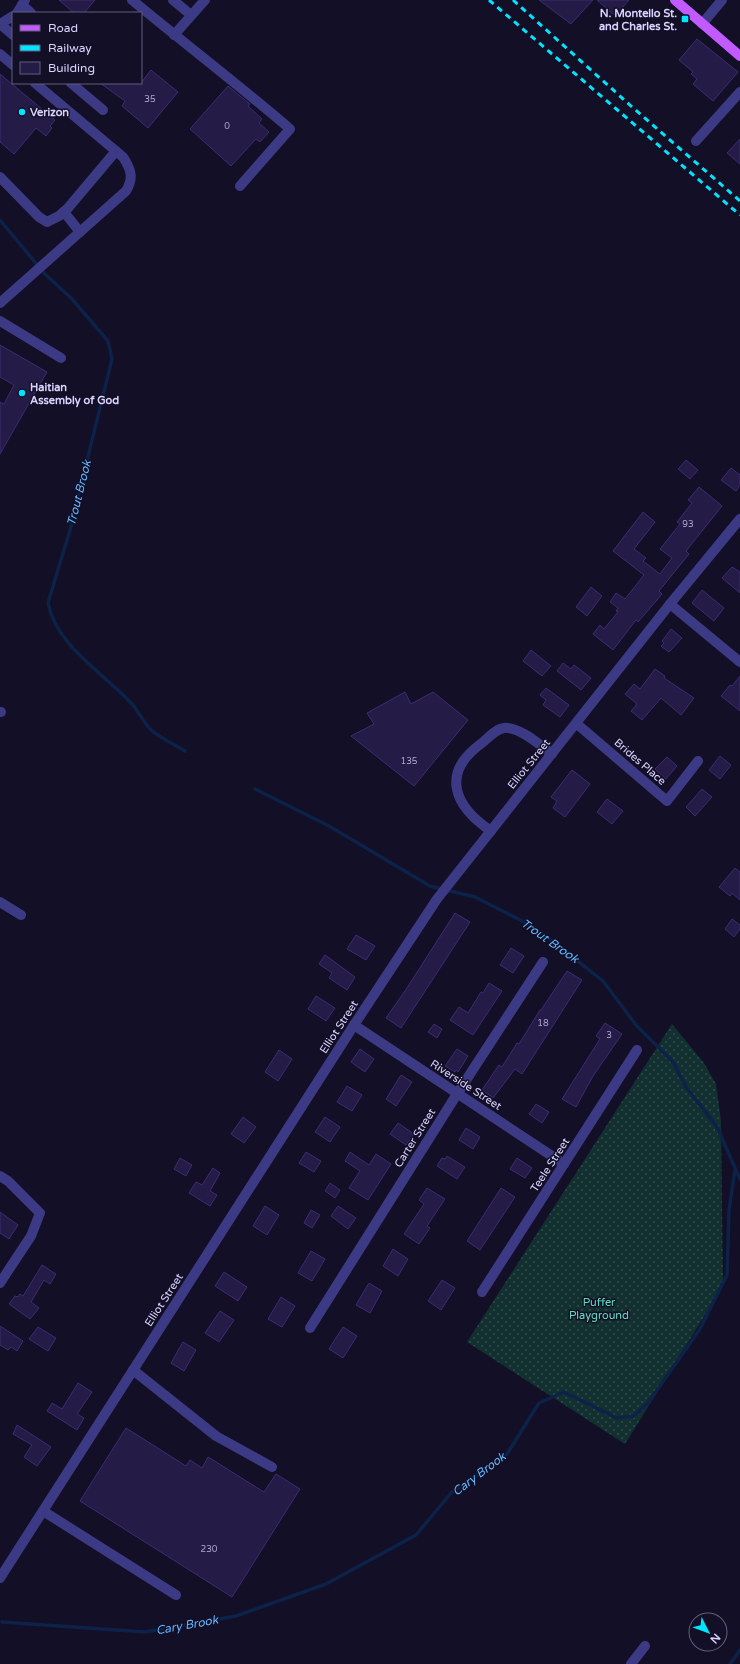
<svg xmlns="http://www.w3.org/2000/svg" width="740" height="1664" font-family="'Varela Round',sans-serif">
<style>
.grass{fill:url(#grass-dots)}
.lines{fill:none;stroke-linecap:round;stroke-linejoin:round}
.stream{stroke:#0c2248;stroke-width:3.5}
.building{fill:#241b47;stroke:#3b2d73}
.minor{stroke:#3d3a85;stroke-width:10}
.major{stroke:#c25bff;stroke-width:10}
.rail{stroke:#00e5ff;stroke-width:3;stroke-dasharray:6 5;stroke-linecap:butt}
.poi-dot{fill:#00e5ff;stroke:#130f26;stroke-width:1.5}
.labels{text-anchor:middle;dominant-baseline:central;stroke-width:3;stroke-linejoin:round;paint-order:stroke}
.number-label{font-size:9px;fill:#aca6d1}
.poi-label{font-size:11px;font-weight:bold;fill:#d9d4ff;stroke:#130f26;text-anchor:start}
.street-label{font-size:11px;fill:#d9d4ff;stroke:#130f26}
.park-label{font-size:11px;fill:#5fe0c0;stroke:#130f26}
.water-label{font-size:12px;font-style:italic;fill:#62b6ff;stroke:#130f26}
</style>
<defs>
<pattern id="grass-dots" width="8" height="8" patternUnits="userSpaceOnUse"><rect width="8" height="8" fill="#12302f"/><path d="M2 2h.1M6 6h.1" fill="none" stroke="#344d4e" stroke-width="1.8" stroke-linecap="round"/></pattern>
</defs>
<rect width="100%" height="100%" fill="#130f26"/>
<polygon class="grass" points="672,1024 704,1063 716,1084 721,1121 723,1286 625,1444 467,1342"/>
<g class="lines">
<g class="stream">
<path d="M0 220 44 273 72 299 108 341 112 359 70 530 48 603C57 647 104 673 133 705 139 713 144 723 151 730 160 738 174 744 185 751"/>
<polyline points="255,789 329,826 430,886 475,897 532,926 584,966 603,981 636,1025 673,1062 686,1087 717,1127 740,1179"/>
<polyline points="2,1622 145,1632 236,1616 326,1584 416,1535 451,1493 507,1454 539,1403 564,1392 617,1418 634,1416 648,1403 700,1329 727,1275 729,1210 735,1170"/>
<polyline points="730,1664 740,1650"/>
</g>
</g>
<g class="building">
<polygon points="59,0 95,0 84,13 74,13"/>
<polygon points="539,0 593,0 571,24"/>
<polygon points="597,0 629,0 615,16"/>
<polygon points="697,39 738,72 713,101 693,84 697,79 691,74 693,72 679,60"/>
<polygon points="151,70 178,92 148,128 122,106 125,101 100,83 141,83"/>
<polygon points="0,74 55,120 50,126 52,128 46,136 36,128 14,154 0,142"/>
<polygon points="228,86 250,104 248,106 262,119 259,123 269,132 260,142 256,139 231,166 190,129"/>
<polygon points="740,139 740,164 727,153"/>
<polygon points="0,345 47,372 0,454 0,402 4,404 14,385 0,377"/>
<polygon points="686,460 698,470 690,479 678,469"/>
<polygon points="731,468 740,475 740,485 736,491 721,480"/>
<polygon points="699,487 722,506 686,551 689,554 659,591 662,594 638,622 636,620 613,650 593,634 600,625 604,629 618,612 616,611 618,608 610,602 616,593 625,599 644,575 613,551 643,512 655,522 634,549 646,558 643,561 660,574 672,558 660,549 680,524 677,522 692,503 688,500"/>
<polygon points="732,567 740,572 740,593 722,578"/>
<polygon points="591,587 602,596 587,616 576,607"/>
<polygon points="702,590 724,608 714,621 692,603"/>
<polygon points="671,629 682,638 669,652 661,646 664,643 662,641"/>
<polygon points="531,650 551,666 542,676 523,661"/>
<polygon points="563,663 571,669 574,665 591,678 581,690 557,671"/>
<polygon points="655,669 665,676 664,678 694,698 681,715 661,698 642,720 631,711 637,704 625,694 634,684 640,689"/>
<polygon points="740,676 740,711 721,696 730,685 732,686"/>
<polygon points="546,688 569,705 560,717 543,705 546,700 540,695"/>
<polygon points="405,692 411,704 433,692 468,720 414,786 351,736 374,724 367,713"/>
<polygon points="720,756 731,765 720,779 709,770"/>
<polygon points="667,757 677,766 666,779 655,769"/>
<polygon points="572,770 590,784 565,817 553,808 557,801 551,797"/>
<polygon points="702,789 712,797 695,816 686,807"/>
<polygon points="607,799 623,811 612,824 597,812"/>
<polygon points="735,868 740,872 740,900 732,893 730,896 719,887"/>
<polygon points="455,913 470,922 401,1028 386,1018 407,988"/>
<polygon points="732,919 740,925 740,929 734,937 725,929"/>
<polygon points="356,935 375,946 366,960 347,949"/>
<polygon points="511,948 524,956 513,973 500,965"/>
<polygon points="325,955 355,977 347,990 329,978 332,973 319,964"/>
<polygon points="567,971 582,980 522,1074 515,1069 493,1098 482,1090 499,1065 502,1067 517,1043 519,1044 540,1010 541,1010"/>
<polygon points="489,983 502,991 473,1035 450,1020 459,1007 468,1013 481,992 483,993"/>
<polygon points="316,996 335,1008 326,1021 308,1009"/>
<polygon points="605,1023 622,1034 593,1076 576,1107 562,1099 600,1039 596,1036"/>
<polygon points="434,1024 442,1029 437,1038 428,1032"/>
<polygon points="360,1049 374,1059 365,1072 351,1062"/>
<polygon points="457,1049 468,1056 458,1072 456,1070 455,1072 445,1066"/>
<polygon points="279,1050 292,1059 278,1081 265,1072"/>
<polygon points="401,1075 412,1082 396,1106 386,1099"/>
<polygon points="347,1086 362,1095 352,1111 337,1102"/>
<polygon points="536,1104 549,1112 542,1123 529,1114"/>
<polygon points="243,1117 256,1127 244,1143 231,1134"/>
<polygon points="325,1117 340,1127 330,1142 315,1132"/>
<polygon points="398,1123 414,1134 406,1145 390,1134"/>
<polygon points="466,1128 480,1137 473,1149 459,1140"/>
<polygon points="306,1152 321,1161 314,1172 299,1163"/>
<polygon points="350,1152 369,1165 376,1154 391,1164 368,1200 349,1188 360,1171 345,1161"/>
<polygon points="447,1156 465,1167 457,1179 437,1166 442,1158 445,1159"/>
<polygon points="180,1158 192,1165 186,1176 174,1169"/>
<polygon points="517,1158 532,1168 525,1178 510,1169"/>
<polygon points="213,1168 220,1173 210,1191 217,1195 210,1206 189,1193 196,1182 202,1185"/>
<polygon points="330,1183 340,1190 335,1198 325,1191"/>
<polygon points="427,1188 445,1199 427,1226 430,1228 419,1244 404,1234 424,1204 419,1200"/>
<polygon points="501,1188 515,1197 480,1250 467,1241"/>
<polygon points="265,1206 279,1215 267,1235 253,1226"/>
<polygon points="338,1206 356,1218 348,1229 331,1216"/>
<polygon points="311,1210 320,1215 312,1228 304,1223"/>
<polygon points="0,1212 18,1225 9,1239 0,1233"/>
<polygon points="393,1249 408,1259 398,1276 383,1266"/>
<polygon points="311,1251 325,1259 312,1281 298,1273"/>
<polygon points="42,1265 56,1274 50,1284 44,1280 31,1302 39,1308 30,1319 9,1304 15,1296 18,1297 20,1294 23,1296"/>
<polygon points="224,1272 247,1287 238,1301 215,1286"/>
<polygon points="442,1280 455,1288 441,1310 428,1301"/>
<polygon points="369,1283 382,1291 370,1313 356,1305"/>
<polygon points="281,1297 295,1306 282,1327 268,1319"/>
<polygon points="220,1311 234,1320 219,1342 205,1333"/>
<polygon points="0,1326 23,1341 17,1351 11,1347 8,1350 0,1345"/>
<polygon points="38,1327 56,1338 48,1351 29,1339"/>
<polygon points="343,1327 357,1336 343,1358 329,1349"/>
<polygon points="183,1342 196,1350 184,1371 171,1363"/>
<polygon points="78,1383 92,1392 77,1414 84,1418 77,1430 47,1411 52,1403 62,1409"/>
<polygon points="17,1425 51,1447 37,1466 24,1457 32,1445 13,1434"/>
<polygon points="126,1428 186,1466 190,1460 202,1468 208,1457 264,1492 276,1474 300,1489 232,1597 80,1501"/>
</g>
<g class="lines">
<g class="minor">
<path d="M132 0C185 44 239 85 290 129L240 186"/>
<polyline points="173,0 191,15"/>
<polyline points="22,5 31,13"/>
<polyline points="17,13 25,0"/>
<polyline points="0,24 13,35"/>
<polyline points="0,24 13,16"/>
<polyline points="702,24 722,0"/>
<polyline points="174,35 205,0"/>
<polyline points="0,54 13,65"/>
<polyline points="71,83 103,110"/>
<polyline points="696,141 740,92"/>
<polyline points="0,177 39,217 47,222 59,216 68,208 116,151"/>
<polyline points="64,212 80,232"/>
<path d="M0 303 126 191C134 178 131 169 123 157L35 83"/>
<polyline points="0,321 61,358"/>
<polyline points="670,604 740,662"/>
<polyline points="0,712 1,712"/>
<polyline points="577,724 667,801 698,761"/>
<path d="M491 831C454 806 440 773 482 743 488 738 496 729 504 728 519 726 541 746 552 754"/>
<polyline points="0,902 21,915"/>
<polyline points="354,1025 564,1164"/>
<polyline points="0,1176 8,1181 40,1213 31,1236 0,1283"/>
<polyline points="482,1292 637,1050"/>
<polyline points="310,1328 457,1094 543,962"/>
<polyline points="133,1370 216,1436 272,1467"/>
<polyline points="43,1511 176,1595"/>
<polyline points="0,1578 354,1025 437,899 670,604 740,519"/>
<polyline points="631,1664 645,1646"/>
</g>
<polyline class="major" points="675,0 740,56"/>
<g class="rail">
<polyline points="489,0 740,215"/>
<polyline points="513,0 631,106 740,201"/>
</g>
</g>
<g class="poi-dot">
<rect x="681" y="15" width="8" height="8" rx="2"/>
<circle cx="22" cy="112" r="4"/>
<circle cx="22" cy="393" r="4"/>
</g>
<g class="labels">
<g class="number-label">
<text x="150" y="99">35</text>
<text x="227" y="126">0</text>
<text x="688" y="524">93</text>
<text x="409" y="761">135</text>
<text x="543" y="1023">18</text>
<text x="609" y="1035">3</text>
<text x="209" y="1549">230</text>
</g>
<g class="poi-label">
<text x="677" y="13" text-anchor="end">N. Montello St.<tspan x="677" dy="13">and Charles St.</tspan></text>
<text x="30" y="112">Verizon</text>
<text x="30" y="387">Haitian<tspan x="30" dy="13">Assembly of God</tspan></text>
</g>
<g class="street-label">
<text transform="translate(640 762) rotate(41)">Brides Place</text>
<text transform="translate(529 764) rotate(-51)">Elliot Street</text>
<text transform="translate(339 1027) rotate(-57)">Elliot Street</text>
<text transform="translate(466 1085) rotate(33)">Riverside Street</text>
<text transform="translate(415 1138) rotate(-58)">Carter Street</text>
<text transform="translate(550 1165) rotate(-57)">Teele Street</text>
<text transform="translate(164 1300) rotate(-57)">Elliot Street</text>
</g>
<g class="park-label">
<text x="599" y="1302">Puffer<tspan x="599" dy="13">Playground</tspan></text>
</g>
<g class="water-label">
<text transform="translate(79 493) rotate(-76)">Trout Brook</text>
<text transform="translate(550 941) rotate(35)">Trout Brook</text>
<text transform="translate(479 1474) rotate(-37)">Cary Brook</text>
<text transform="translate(187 1625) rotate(-10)">Cary Brook</text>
</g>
</g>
<rect x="12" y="12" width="130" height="72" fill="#130f26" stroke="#625e7d"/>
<rect x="20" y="25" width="20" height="6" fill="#c25bff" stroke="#625e7d"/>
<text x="48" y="32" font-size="12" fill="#d9d4ff">Road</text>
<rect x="20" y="45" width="20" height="6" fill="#00e5ff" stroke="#625e7d"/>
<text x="48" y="52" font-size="12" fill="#d9d4ff">Railway</text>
<rect x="20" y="62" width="20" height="12" fill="#241b47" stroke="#625e7d"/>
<text x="48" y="72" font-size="12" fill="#d9d4ff">Building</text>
<g transform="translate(708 1632) rotate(132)"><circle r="19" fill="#130f26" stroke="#625e7d"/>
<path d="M0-3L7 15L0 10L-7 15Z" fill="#00e5ff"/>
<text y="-6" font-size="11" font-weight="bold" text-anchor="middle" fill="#d9d4ff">N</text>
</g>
</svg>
